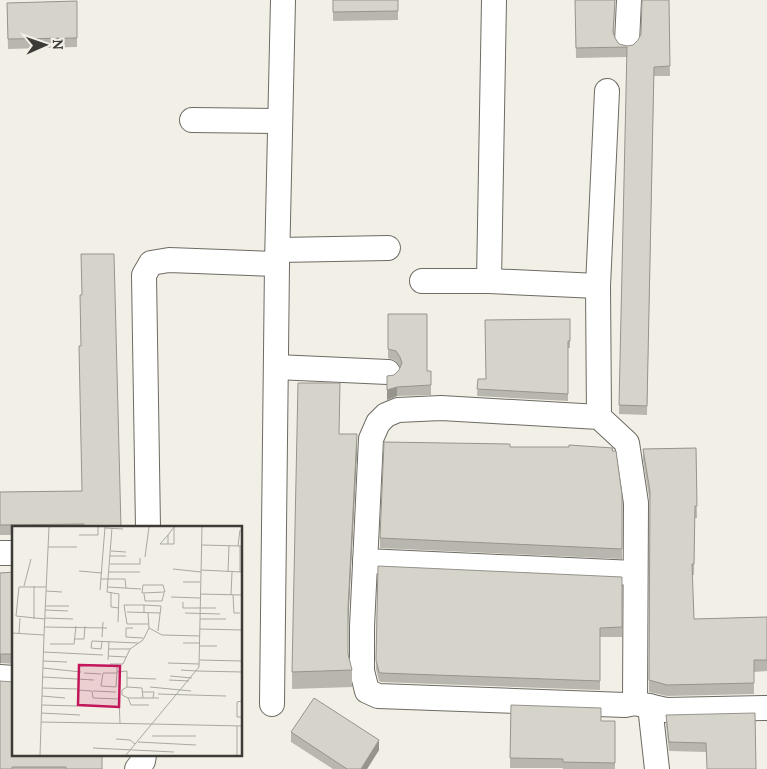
<svg xmlns="http://www.w3.org/2000/svg" width="767" height="769" font-family="Lora,serif">
<style>
.lines{fill:none;stroke-linecap:round;stroke-linejoin:round}
.street-casing{stroke:#6d6b63;stroke-width:26}
.street{stroke:#fff;stroke-width:24}
.wall{fill:#b8b6ae}
.shaded-wall{fill:#96948d}
.building{fill:#d6d4ca;stroke:#96948d}
.inset-road{fill:none;stroke:#a9a8a0;stroke-width:1}
.view{fill:#c2185b;fill-opacity:0.15;stroke:#c2185b;stroke-width:2.5}
.inset-edge{fill:none;stroke:#3c3b37;stroke-width:2.5}
</style>
<rect width="100%" height="100%" fill="#f2f0e6"/>
<g class="lines">
<defs>
<g id="street">
<polyline points="627,42 629,0"/>
<polyline points="192,120 279,121"/>
<polyline points="279,250 388,248"/>
<polyline points="422,281 489,281 598,286"/>
<polyline points="489,281 494,0"/>
<polyline points="276,367 388,372"/>
<polyline points="599,417 598,286 607,91"/>
<polyline points="148,528 144,275 151,263 169,260 277,264 283,0"/>
<polyline points="0,553 14,553"/>
<polyline points="365,561 635,573"/>
<polyline points="0,677 14,678"/>
<polyline points="635,703 636,503 627,443 599,417 441,408 398,410 386,415 378,423 371,439 362,627 362,671 367,691 378,696 625,705 635,703 666,710 767,708"/>
<polyline points="272,704 277,264"/>
<polyline points="650,706 657,769"/>
<polyline points="137,769 143,761 144,755"/>
</g>
</defs>
<use href="#street" class="street-casing"/>
<use href="#street" class="street"/>
</g>
<g class="wall">
<polygon points="333,0 398,0 398,20 333,21"/>
<polygon points="575,0 615,0 614,34 615,38 619,44 627,46 633,45 638,40 669,0 670,76 654,76 647,415 619,414 627,57 576,58"/>
<polygon points="77,1 77,47 8,49 7,3"/>
<polygon points="388,314 427,371 431,371 431,395 397,396 387,400 394,375 399,370 400,367 396,361 388,358"/>
<polygon points="570,319 570,348 568,348 568,401 477,396 478,379 486,379"/>
<polygon points="339,434 357,451 348,626 348,654 352,670 352,687 292,689 292,672"/>
<polygon points="510,447 613,451 622,495 622,559 380,548 380,538"/>
<polygon points="696,448 697,518 695,518 694,575 692,575 694,619 767,617 767,671 754,672 754,694 667,696 649,692 650,503 643,460 643,449"/>
<polygon points="82,491 121,528 14,528 14,535 0,535 0,492"/>
<polygon points="378,566 622,577 622,637 600,637 600,690 381,682 379,681 376,669"/>
<polygon points="14,572 14,664 1,663 0,573"/>
<polygon points="0,681 102,769 0,769"/>
<polygon points="511,705 601,721 615,721 615,769 563,769 563,768 510,768"/>
<polygon points="666,715 756,769 706,752 669,751 666,724"/>
<polygon points="291,732 379,750 367,769 333,769 291,742"/>
</g>
<g class="shaded-wall">
<polygon points="397,387 397,396 387,400 387,390"/>
<polygon points="357,434 357,451 348,626 348,609"/>
<polygon points="1,653 1,663 0,664 0,654"/>
<polygon points="379,740 379,750 367,769 361,769"/>
</g>
<g class="building">
<polygon points="333,0 398,0 398,11 333,12"/>
<polygon points="575,0 615,0 613,32 615,38 619,44 627,46 633,45 638,40 641,34 642,0 669,0 670,66 654,67 647,406 619,405 627,47 576,48"/>
<polygon points="77,1 77,38 8,39 7,3"/>
<polygon points="81,254 114,254 121,528 84,528 84,524 0,525 0,492 82,491 79,346 81,346 80,295 82,295"/>
<polygon points="388,314 427,314 427,371 431,371 431,385 397,387 387,390 387,376 394,375 399,370 402,363 400,357 396,351 388,349"/>
<polygon points="570,319 570,341 568,341 568,394 477,389 478,379 486,379 485,320"/>
<polygon points="298,383 340,383 339,434 357,434 348,609 348,654 352,670 292,672"/>
<polygon points="384,442 510,444 510,447 569,447 569,445 613,448 612,451 616,451 622,495 622,549 380,538"/>
<polygon points="696,448 697,506 695,506 694,564 692,564 694,619 767,617 767,660 754,660 754,683 667,685 649,680 650,491 643,449"/>
<polygon points="378,566 622,577 622,627 600,628 600,681 381,673 379,672 376,660"/>
<polygon points="14,572 14,654 0,654 0,573"/>
<polygon points="0,681 14,682 14,755 102,755 102,769 66,769 66,767 12,767 12,769 0,769"/>
<polygon points="314,698 379,740 361,769 347,769 291,732"/>
<polygon points="511,705 601,708 601,721 615,721 615,763 563,762 563,759 510,758"/>
<polygon points="755,713 756,769 707,769 706,743 669,742 666,715"/>
</g>
<g transform="translate(12 526)">
<rect width="230" height="230" fill="#f2f0e6"/>
<path class="inset-road" d="M162 1 156 9V18H162V1M93 2 111 3M100 2 95 66 107 68 106 96M67 9H86V1M156 9 148 18H156M189 19 230 20M226 20 228 4M36 21H65M99 25 114 26M98 30H114M133 31 137 1M98 38H128V32M161 43 189 46M189 44 230 46M67 45 90 47M97 46H128M216 46 217 20M228 46V20M89 53H113L114 62M171 56H188M131 59H151L153 66 130 67ZM12 60 19 33M22 60V93M96 61 129 63M88 64 93 1M34 65 50 66M99 66V81L107 82M132 68 133 75H150L152 67M188 68 230 69M219 69 220 46M221 69 222 87H228M159 71 188 72M171 76V82H204M132 79 149 80 146 105M33 80H57M33 84 56 85M115 86 148 87M132 86V79H112L115 98H136M173 87 208 88M33 92 61 93M33 93 4 90 7 61H34M188 93H214M33 101 95 102M121 102H114V111L131 112M137 102 150 109 188 110M188 103 230 104M0 107 32 109 37 1M7 108 8 92M90 111 91 96M63 113H72L73 100M90 116 89 123 79 122 80 115 126 117M171 117H188M38 118H62L64 100M188 120H205M97 123H118M32 126 91 129M96 130 114 131M96 134 97 115M188 134 230 135M31 135 55 136M156 137 187 138M98 138H111L118 123 131 114 137 102 136 87M31 142 69 146M169 144 185 145M185 145 230 146M105 146 115 145V161M72 147 89 148M105 147H91L89 160 104 161 105 145V138M158 150 180 152M31 151 82 154M115 152 144 153M157 154 177 155M138 161 179 165M30 162 66 163M81 165 104 166M131 166H142L141 172M146 168 214 170M66 169V164L80 165 81 172 107 173 108 197M30 170 53 172M116 172 119 179H137M131 172 130 162 115 161 110 164V169L116 172H147M230 175 225 176V191H230M30 179 65 180M29 187 68 189M29 196 140 198M140 198 230 200M140 210H184M104 213 118 214 123 218M126 216 184 219M81 222 162 226M28 229 32 109M114 229 187 141 190 1M225 229V200"/>
<path class="view" d="M67 139 108 140 107 181 66 179Z"/>
<rect width="230" height="230" class="inset-edge"/>
</g>
<g transform="translate(45 45) rotate(88)" stroke="#f2f0e6" stroke-width="4" paint-order="stroke">
<path d="M0-4L9 19L0 12L-9 19Z" fill="#3c3b37"/>
<text y="-8" font-size="14" font-weight="bold" text-anchor="middle" fill="#3c3b37">N</text>
</g>
</svg>
